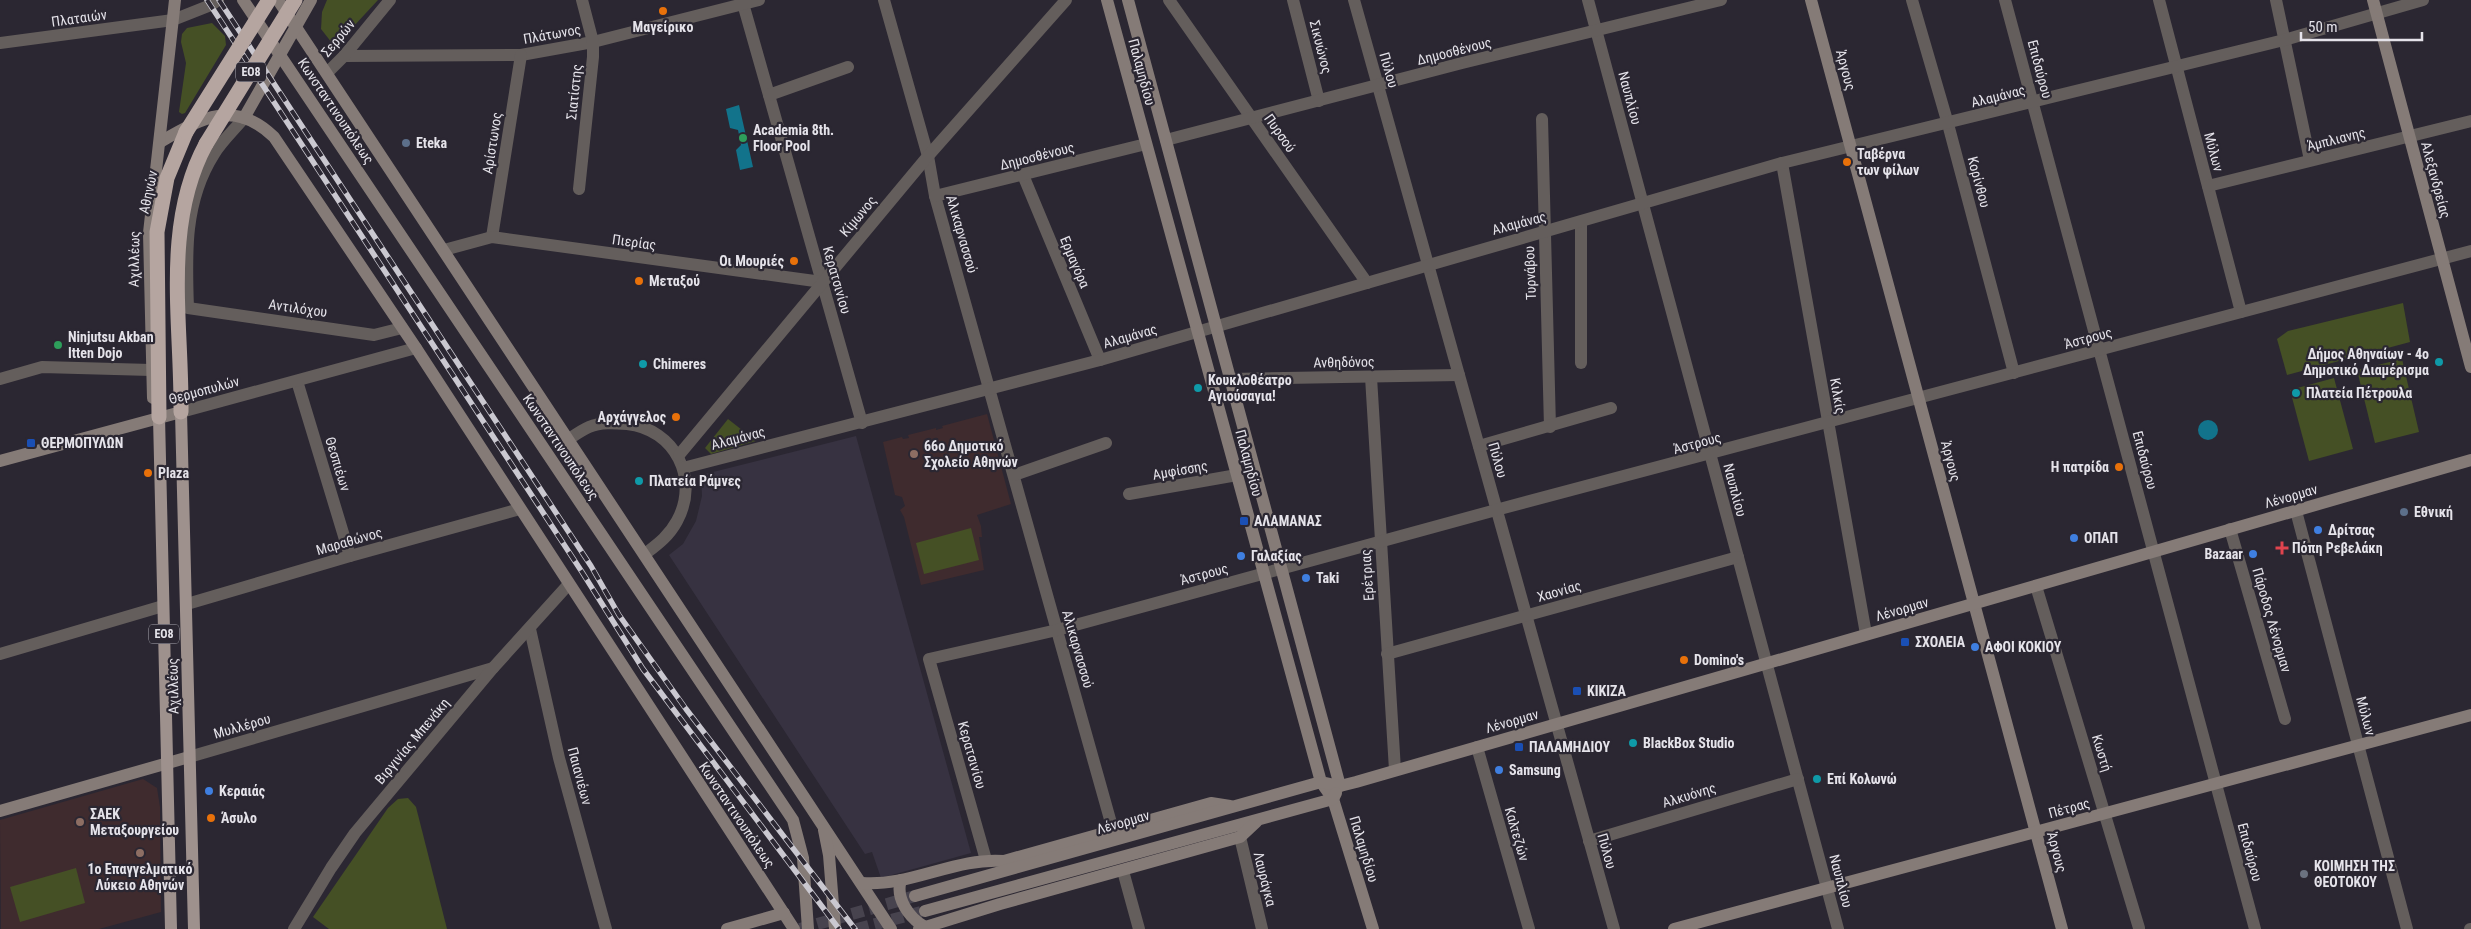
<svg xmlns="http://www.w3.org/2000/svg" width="2471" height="929" font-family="'Roboto Condensed',sans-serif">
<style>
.industrial{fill:#373241}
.education{fill:#3f2b2e}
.green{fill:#455025}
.water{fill:#12738b}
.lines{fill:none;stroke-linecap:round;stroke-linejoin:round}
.secondary-tunnel{stroke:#47434e;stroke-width:12;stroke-dasharray:12 6;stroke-linecap:butt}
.street{stroke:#645e5c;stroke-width:12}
.secondary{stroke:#857b77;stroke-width:12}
.primary{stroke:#9e918d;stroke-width:12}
.highway{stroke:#b5a5a0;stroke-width:15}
.rail-casing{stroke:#cac8d0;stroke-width:5.5}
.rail{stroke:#2b2732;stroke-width:4;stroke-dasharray:11;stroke-linecap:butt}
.highway-bridge{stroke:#b5a5a0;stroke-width:15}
.food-dot{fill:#e8710a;stroke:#2b2732;stroke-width:2}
.leisure-dot{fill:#2e9e5b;stroke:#2b2732;stroke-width:2}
.service-dot{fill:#5c6f8a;stroke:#2b2732;stroke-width:2}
.culture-dot{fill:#0f9aa8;stroke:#2b2732;stroke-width:2}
.transit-dot{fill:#1a4fb4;stroke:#2b2732;stroke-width:2}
.education-dot{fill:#8d6e63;stroke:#2b2732;stroke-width:2}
.shop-dot{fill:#3f7fe0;stroke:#2b2732;stroke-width:2}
.health-dot{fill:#e0444e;stroke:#2b2732;stroke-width:2}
.worship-dot{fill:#6b7280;stroke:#2b2732;stroke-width:2}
.labels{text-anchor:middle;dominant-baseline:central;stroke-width:4.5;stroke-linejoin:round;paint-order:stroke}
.shield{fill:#2b2732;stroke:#adabb3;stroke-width:1}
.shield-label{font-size:12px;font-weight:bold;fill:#e5e3ea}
.street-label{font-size:14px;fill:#e5e3ea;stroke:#2b2732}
.poi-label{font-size:14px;font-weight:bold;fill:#e5e3ea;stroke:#2b2732;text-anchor:start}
</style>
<rect width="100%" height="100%" fill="#2b2732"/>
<polygon class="industrial" points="856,436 971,853 881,878 872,852 865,854 669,555 683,544 696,521 702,496 701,475"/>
<g class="education">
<polygon points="987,414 1011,504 977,515 981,526 982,537 979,537 984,570 921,585 904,517 900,510 905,506 902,497 895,495 883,442 902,437 903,439 909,438 908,435 936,428 936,430 943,428 942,426"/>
<polygon points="143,779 157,788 160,807 161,912 99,929 1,929 0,820"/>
</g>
<g class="green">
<polygon points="327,0 378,0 340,41 332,43 321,29 322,12"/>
<polygon points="212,23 225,36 226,45 185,113 182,114 179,112 186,63 181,42 182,34 187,28"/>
<polygon points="2403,303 2410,342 2287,375 2277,339 2288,331"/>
<polygon points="2402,359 2419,432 2375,443 2357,370"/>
<polygon points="2334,378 2353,449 2309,461 2290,390"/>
<polygon points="728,419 756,441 711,454 705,448"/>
<polygon points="971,528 979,560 924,574 916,543"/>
<polygon points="408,798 416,807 447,929 329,929 313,917 388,808 398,799"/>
<polygon points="76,868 85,903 20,922 10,887"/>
</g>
<g class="water">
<polygon points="739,105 753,167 740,170 736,150 741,145 738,130 730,128 726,109"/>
<circle cx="2208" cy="430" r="10"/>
</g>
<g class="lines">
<g class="secondary-tunnel">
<polyline points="800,929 915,896"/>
<polyline points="857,929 925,911"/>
</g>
<g class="street">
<polyline points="742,0 862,423"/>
<polyline points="884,0 928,156 935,196 1113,830"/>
<polyline points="1169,0 1367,283"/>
<polyline points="1293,0 1319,101"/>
<polyline points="1354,0 1614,929"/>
<polyline points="1588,0 1838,929"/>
<polyline points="1912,0 1948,124 2014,373"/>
<polyline points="2005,0 2255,929"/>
<polyline points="2159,0 2241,312"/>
<polyline points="2276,0 2310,160"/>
<polyline points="0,43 173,20 211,5 218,0"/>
<polyline points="344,56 521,55 593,42 759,0"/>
<polyline points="328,72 344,56 390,0"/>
<polyline points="769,95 848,67"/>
<path d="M244 118C234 130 222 141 214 154 184 201 186 254 188 308L374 335 402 328"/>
<polyline points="1542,119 1550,427"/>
<polyline points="1166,140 1462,63 1721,0"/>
<polyline points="1782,163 1866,634"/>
<polyline points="1023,175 1100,360"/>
<polyline points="2208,186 2471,121"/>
<polyline points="579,189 593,57 593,42 582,0"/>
<polyline points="935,196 1146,144"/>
<polyline points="492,237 521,55"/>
<polyline points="444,250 492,237 822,282"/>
<polyline points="1581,363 1581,222"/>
<polyline points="1371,377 1395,770"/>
<polyline points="0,379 42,367 151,370"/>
<polyline points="1230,379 1459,375"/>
<polyline points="297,381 350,556"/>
<polyline points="181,412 416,348"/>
<path d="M569 439C575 435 582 430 589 427 601 422 614 423 627 424 675 429 700 479 677 521 669 536 658 544 645 554"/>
<polyline points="1479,446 1611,408"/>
<polyline points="679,455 928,156 1066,0"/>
<polyline points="683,468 1100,360 1782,163 2284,40 2423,0"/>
<polyline points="1014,475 1106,443"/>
<polyline points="1129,494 1237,475"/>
<polyline points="2296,511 2407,929"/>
<polyline points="2230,529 2285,719"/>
<polyline points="2036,586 2139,928"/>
<polyline points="187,604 350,556 520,509"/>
<polyline points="530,629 559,758 606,929"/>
<polyline points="0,654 163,606"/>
<polyline points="1387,654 1738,557"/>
<polyline points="1477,747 1529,929"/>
<polyline points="189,757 493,668"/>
<polyline points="1240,837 1262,929"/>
<polyline points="1589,841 1798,779"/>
<polyline points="986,860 929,659 1057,630 1496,510 2471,251"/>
<polyline points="1123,871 1139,929"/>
<polyline points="294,929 331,868 355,833 493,668 568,585"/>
<polyline points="2470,929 2471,929"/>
</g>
<g class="secondary">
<polyline points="243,0 793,820 803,858 808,929"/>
<polyline points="278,0 891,929"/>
<polyline points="1107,0 1321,782 1333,799 1373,929"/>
<polyline points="1128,0 1340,786"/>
<polyline points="1811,0 2062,929"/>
<polyline points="2373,0 2471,367"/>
<polyline points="244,118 311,0"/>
<path d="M160 142C200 119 234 98 274 137L416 348 794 929"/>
<polyline points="153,398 149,233 175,0"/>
<polyline points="0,461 181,412"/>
<polyline points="0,811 189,757"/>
<polyline points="824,830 829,855 835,929"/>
<path d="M901 880C895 898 909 918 925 927"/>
<path d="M862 883C910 887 956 857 1004 861L1211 803 1230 806"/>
<polyline points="915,896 1321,782 1340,786 1356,782 2471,460"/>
<polyline points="925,911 1333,799 1336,793"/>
<polyline points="727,929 784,913"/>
<polyline points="919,929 1000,904 1240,837 1256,822"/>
<polyline points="1674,929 2471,715"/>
</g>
<g class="primary">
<polyline points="181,412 194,929"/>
<polyline points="159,417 171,929"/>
</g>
<g class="highway">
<path d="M181 412C182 323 162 225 206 144"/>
<polyline points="159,417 157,232 167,178 186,132"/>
</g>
<defs>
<g id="rail">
<polyline points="207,0 582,572 643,669 839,929"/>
<polyline points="219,0 591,566 619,615 686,709 855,929"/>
</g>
</defs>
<use href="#rail" class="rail-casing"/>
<use href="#rail" class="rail"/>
<g class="highway-bridge">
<polyline points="186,132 269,0"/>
<polyline points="206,144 295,0"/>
</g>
</g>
<g class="food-dot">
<circle cx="663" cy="11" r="5"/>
<circle cx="1847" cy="162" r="5"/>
<circle cx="794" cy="261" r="5"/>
<circle cx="639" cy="281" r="5"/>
<circle cx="676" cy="417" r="5"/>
<circle cx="2119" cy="467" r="5"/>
<circle cx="148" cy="473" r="5"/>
<circle cx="1684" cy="660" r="5"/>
<circle cx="211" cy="818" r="5"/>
</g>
<g class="leisure-dot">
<circle cx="743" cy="138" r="5"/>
<circle cx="58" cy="345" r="5"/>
</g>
<g class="service-dot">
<circle cx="406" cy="143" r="5"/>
<circle cx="2404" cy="512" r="5"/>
</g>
<g class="culture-dot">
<circle cx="2439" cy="362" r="5"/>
<circle cx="643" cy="364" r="5"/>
<circle cx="1198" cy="388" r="5"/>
<circle cx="2296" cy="393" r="5"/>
<circle cx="639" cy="481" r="5"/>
<circle cx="1633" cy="743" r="5"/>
<circle cx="1817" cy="779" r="5"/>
</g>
<g class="transit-dot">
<rect x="26" y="438" width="10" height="10" rx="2.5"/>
<rect x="1239" y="516" width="10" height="10" rx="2.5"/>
<rect x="1900" y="637" width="10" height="10" rx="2.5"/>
<rect x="1572" y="686" width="10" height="10" rx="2.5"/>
<rect x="1514" y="742" width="10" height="10" rx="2.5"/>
</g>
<g class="education-dot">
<circle cx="914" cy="454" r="5"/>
<circle cx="80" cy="822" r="5"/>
<circle cx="140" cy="853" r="5"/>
</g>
<g class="shop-dot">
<circle cx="2318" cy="530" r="5"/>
<circle cx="2074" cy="538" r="5"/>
<circle cx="2253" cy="554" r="5"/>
<circle cx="1241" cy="556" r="5"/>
<circle cx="1306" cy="578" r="5"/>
<circle cx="1975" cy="647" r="5"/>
<circle cx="1499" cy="770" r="5"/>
<circle cx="209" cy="791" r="5"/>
</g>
<path class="health-dot" d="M2279.5 540.5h5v5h5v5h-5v5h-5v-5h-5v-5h5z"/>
<circle class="worship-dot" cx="2304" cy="874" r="5"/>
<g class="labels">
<g class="shield">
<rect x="236" y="62.5" width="30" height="19" rx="4"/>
<rect x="149" y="624.5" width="30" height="19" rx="4"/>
</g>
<g class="shield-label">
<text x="251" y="72">ΕΟ8</text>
<text x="164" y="634">ΕΟ8</text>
</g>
<g class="street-label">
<text transform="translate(79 18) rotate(-8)">Πλαταιών</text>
<text transform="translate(552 34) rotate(-10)">Πλάτωνος</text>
<text transform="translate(338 38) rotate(-50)">Σερρών</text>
<text transform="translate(1321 47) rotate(76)">Σικυώνος</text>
<text transform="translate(1454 51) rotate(-14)">Δημοσθένους</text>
<text transform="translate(2040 69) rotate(75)">Επιδαύρου</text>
<text transform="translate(1389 70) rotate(74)">Πύλου</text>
<text transform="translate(1846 70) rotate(75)">Άργους</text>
<text transform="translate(1142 72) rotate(75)">Παλαμηδίου</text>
<text transform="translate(574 92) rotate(-84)">Σιατίστης</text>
<text transform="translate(1998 96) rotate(-14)">Αλαμάνας</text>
<text transform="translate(1630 98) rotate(75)">Ναυπλίου</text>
<text transform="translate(336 111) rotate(56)">Κωνσταντινουπόλεως</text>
<text transform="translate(1280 133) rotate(55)">Πυρσού</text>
<text transform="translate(2336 139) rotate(-14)">Άμπλιανης</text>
<text transform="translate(492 143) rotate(-81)">Αρίστωνος</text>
<text transform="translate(2214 152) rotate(75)">Μύλων</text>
<text transform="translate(1037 156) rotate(-14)">Δημοσθένους</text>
<text transform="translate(2436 180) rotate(75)">Αλεξανδρείας</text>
<text transform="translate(1979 182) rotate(75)">Κορίνθου</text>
<text transform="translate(148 192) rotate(-78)">Αθηνών</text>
<text transform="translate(858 216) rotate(-50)">Κίμωνος</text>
<text transform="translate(1519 223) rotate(-15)">Αλαμάνας</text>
<text transform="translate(962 234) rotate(74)">Αλικαρνασσού</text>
<text transform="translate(634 242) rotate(8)">Πιερίας</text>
<text transform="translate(134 259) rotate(-89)">Αχιλλέως</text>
<text transform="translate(1075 262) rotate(67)">Ερμαγόρα</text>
<text transform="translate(1530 273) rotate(-92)">Τυρνάβου</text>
<text transform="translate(837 280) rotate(74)">Κερατσινίου</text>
<text transform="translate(298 308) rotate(8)">Αντιλόχου</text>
<text transform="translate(1130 336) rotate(-16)">Αλαμάνας</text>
<text transform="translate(2088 338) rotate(-15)">Άστρους</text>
<text transform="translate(1344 362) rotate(-1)">Ανθηδόνος</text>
<text transform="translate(204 390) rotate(-15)">Θερμοπυλών</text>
<text transform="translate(1838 396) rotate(80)">Κιλκίς</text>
<text transform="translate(738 438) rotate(-15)">Αλαμάνας</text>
<text transform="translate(1697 443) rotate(-15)">Άστρους</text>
<text transform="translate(561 447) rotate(56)">Κωνσταντινουπόλεως</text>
<text transform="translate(1498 460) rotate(74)">Πύλου</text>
<text transform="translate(2145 460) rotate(75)">Επιδαύρου</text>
<text transform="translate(1951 461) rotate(75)">Άργους</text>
<text transform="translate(1249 463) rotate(75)">Παλαμηδίου</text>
<text transform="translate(338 464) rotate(73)">Θεσπιέων</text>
<text transform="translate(1180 470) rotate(-10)">Αμφίσσης</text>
<text transform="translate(1735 490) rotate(75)">Ναυπλίου</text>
<text transform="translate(2291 496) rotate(-16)">Λένορμαν</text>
<text transform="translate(349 541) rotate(-16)">Μαραθώνος</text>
<text transform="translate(1204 574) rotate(-15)">Άστρους</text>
<text transform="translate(1367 575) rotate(-94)">Ερέτριας</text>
<text transform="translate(1559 591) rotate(-16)">Χαονίας</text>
<text transform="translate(1902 609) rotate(-16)">Λένορμαν</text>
<text transform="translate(2272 620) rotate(74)">Πάροδος Λένορμαν</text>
<text transform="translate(1078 649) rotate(74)">Αλικαρνασσού</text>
<text transform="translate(173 686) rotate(-91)">Αχιλλέως</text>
<text transform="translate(2366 716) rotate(75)">Μύλων</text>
<text transform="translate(1512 721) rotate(-16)">Λένορμαν</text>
<text transform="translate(242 726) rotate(-16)">Μυλλέρου</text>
<text transform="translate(412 741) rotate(-50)">Βιργινίας Μπενάκη</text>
<text transform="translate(2102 753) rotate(73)">Κωστή</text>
<text transform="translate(972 755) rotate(74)">Κερατσινίου</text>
<text transform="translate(580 776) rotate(75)">Παιανιέων</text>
<text transform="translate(1689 795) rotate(-17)">Αλκυόνης</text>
<text transform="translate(2069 808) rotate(-15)">Πέτρας</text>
<text transform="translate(737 815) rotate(56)">Κωνσταντινουπόλεως</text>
<text transform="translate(1123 822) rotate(-16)">Λένορμαν</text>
<text transform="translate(1517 834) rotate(74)">Καλτεζών</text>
<text transform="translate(1364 849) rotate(73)">Παλαμηδίου</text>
<text transform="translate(1607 851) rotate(74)">Πύλου</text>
<text transform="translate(2057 852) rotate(75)">Άργους</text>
<text transform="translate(2250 852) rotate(75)">Επιδαύρου</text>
<text transform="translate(1265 879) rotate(76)">Λαυράγκα</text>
<text transform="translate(1841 881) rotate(75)">Ναυπλίου</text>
</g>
<g class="poi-label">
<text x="663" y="27" text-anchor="middle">Μαγείρικο</text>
<text x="753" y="130">Academia 8th.<tspan x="753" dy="16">Floor Pool</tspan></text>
<text x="416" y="143">Eteka</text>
<text x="1857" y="154">Ταβέρνα<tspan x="1857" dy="16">των φίλων</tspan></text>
<text x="784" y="261" text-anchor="end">Οι Μουριές</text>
<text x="649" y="281">Μεταξού</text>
<text x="68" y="337">Ninjutsu Akban<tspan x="68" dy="16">Itten Dojo</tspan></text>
<text x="2429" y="354" text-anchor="end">Δήμος Αθηναίων - 4ο<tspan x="2429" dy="16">Δημοτικό Διαμέρισμα</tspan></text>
<text x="653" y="364">Chimeres</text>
<text x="1208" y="380">Κουκλοθέατρο<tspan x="1208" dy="16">Αγιούσαγια!</tspan></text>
<text x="2306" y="393">Πλατεία Πέτρουλα</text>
<text x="666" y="417" text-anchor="end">Αρχάγγελος</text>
<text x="41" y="443">ΘΕΡΜΟΠΥΛΩΝ</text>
<text x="924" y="446">66ο Δημοτικό<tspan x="924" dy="16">Σχολείο Αθηνών</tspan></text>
<text x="2109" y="467" text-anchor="end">Η πατρίδα</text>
<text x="158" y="473">Plaza</text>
<text x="649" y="481">Πλατεία Ράμνες</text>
<text x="2414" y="512">Εθνική</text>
<text x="1254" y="521">ΑΛΑΜΑΝΑΣ</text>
<text x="2328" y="530">Δρίτσας</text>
<text x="2084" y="538">ΟΠΑΠ</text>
<text x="2292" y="548">Πόπη Ρεβελάκη</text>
<text x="2243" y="554" text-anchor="end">Bazaar</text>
<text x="1251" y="556">Γαλαξίας</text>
<text x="1316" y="578">Taki</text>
<text x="1915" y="642">ΣΧΟΛΕΙΑ</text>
<text x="1985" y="647">ΑΦΟΙ ΚΟΚΙΟΥ</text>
<text x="1694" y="660">Domino's</text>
<text x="1587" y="691">ΚΙΚΙΖΑ</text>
<text x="1643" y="743">BlackBox Studio</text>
<text x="1529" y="747">ΠΑΛΑΜΗΔΙΟΥ</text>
<text x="1509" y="770">Samsung</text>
<text x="1827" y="779">Επί Κολωνώ</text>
<text x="219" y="791">Κεραιάς</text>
<text x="90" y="814">ΣΑΕΚ<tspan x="90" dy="16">Μεταξουργείου</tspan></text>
<text x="221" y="818">Άσυλο</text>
<text x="2314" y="866">ΚΟΙΜΗΣΗ ΤΗΣ<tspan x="2314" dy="16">ΘΕΟΤΟΚΟΥ</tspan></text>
<text x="140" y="869" text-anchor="middle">1o Επαγγελματικό<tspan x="140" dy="16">Λύκειο Αθηνών</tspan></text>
</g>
</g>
<path d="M2301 32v8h121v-8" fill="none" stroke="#e5e3ea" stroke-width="2.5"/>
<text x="2308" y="32" font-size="15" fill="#e5e3ea" stroke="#2b2732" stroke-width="4" paint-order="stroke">50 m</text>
</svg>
